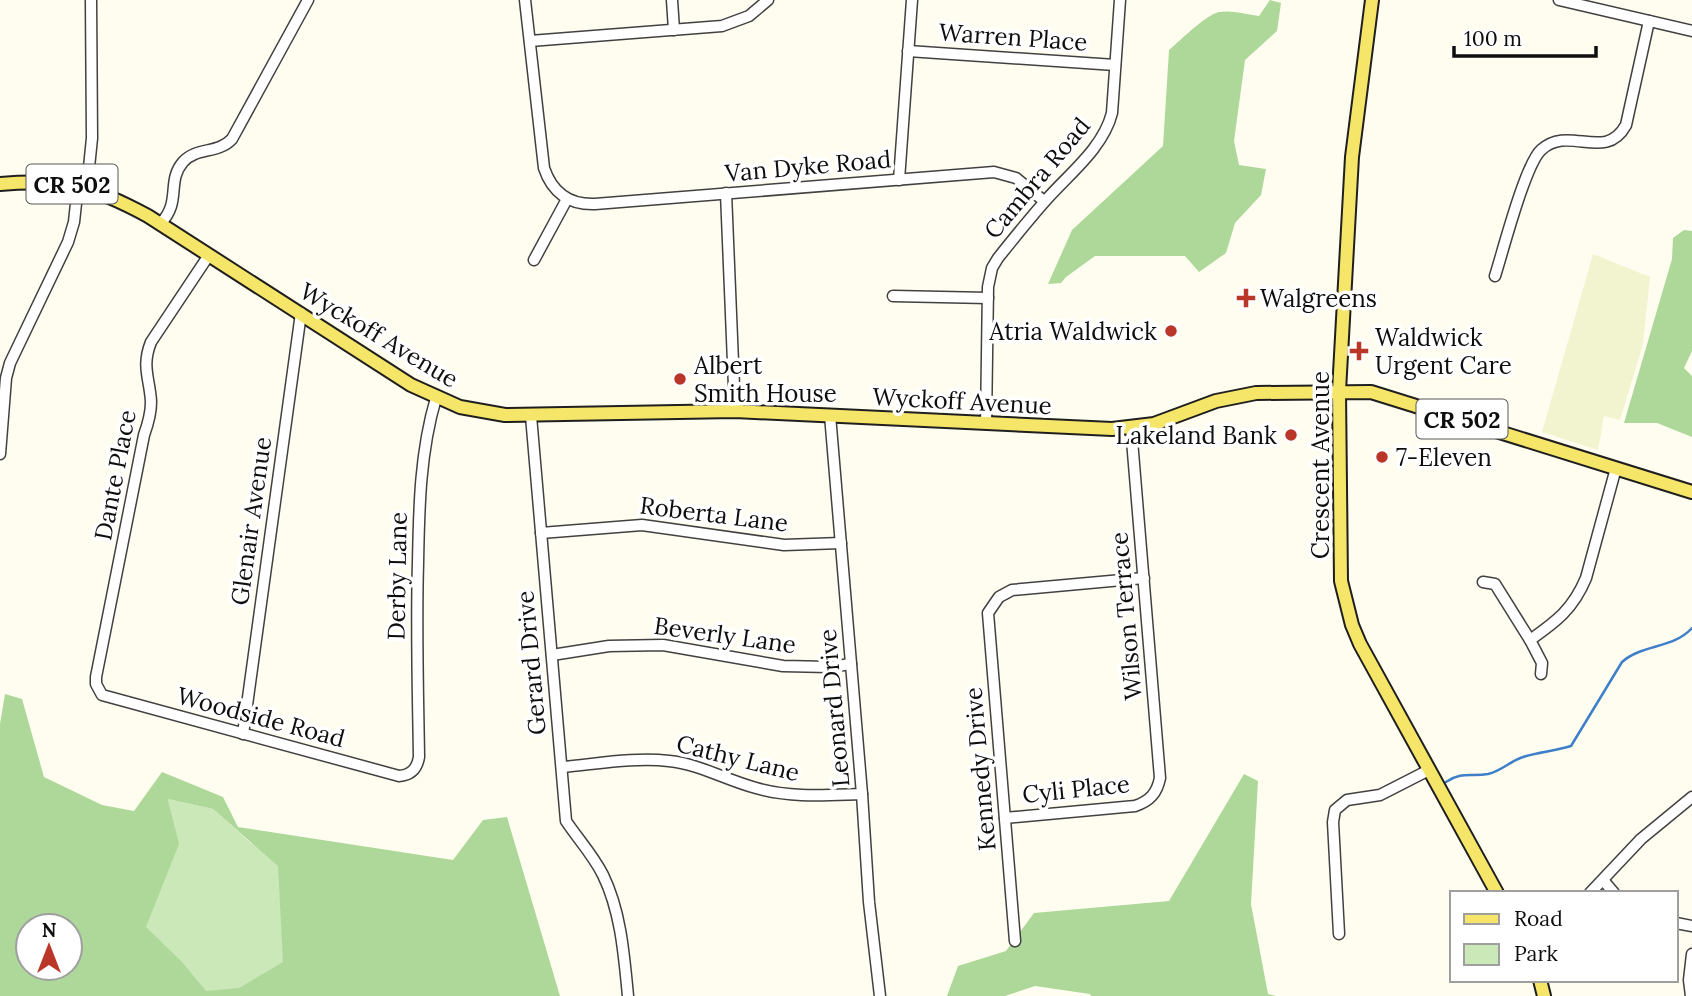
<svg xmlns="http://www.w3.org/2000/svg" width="1692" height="996" font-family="Lora,serif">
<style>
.farmland{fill:#f2f4cf}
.green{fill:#cbe8b9;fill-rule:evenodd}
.forest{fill:#add899;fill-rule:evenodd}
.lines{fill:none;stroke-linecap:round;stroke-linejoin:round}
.stream{stroke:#3e7fc9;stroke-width:2.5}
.minor-casing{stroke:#414141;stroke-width:13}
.major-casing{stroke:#1f1f1f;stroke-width:16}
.minor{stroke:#fff;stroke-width:10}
.major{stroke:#f5e569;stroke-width:12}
.poi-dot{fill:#ba3629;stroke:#fff;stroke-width:2.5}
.labels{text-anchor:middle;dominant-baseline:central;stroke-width:7;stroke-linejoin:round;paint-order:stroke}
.shield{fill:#fff;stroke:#565656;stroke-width:2}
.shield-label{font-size:23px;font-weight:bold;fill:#0e0e0e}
.street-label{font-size:24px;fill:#0e0e0e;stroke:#fff}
.poi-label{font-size:24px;fill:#0e0e0e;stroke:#fff;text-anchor:start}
</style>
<rect width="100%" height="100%" fill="#fffdef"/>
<polygon class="farmland" points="1593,254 1650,277 1643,344 1620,420 1604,416 1598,450 1542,432"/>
<path class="green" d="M0 797 175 828 168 799 213 809 251 843 500 996H0ZM28 926H70V968H28Z"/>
<g class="forest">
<path d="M1270 0 1281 3 1277 31 1245 60 1234 141 1239 165 1266 169 1261 195 1235 223 1226 253 1199 272 1185 256H1095L1066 277 1061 283 1048 284 1072 230 1163 146 1169 50C1181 40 1204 16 1219 12 1232 10 1246 14 1259 16Z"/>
<polygon points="1684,230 1692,231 1692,351 1684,368 1692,376 1692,437 1657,423 1624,423 1672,259 1673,238"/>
<path d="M5 694 22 699 44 777 102 805 134 811 162 772 223 797 238 827 453 860 483 820 507 817 560 996H0V724ZM168 799 213 809 278 866 283 962 239 988 206 991 182 962 146 927 179 844ZM70 926V968H28V926Z"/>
<polygon points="1244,774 1258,781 1251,904 1268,994 1276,996 1091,996 1090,994 1035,986 1005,996 947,996 958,966 1006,951 1034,913 1169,901"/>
</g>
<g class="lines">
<path class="stream" d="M1446 782C1462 771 1471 777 1488 774 1502 771 1510 761 1523 757 1538 752 1555 751 1571 746L1622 662C1642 644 1673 649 1692 628"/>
<defs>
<g id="minor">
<path d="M525 0 544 168C552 192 569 205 595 204L994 172 1016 178 1044 201"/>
<polyline points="672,0 674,30"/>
<polyline points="1559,0 1692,31"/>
<polyline points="530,41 722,26 749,16 768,0"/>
<polyline points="908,51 1115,65"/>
<polyline points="899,180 912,0"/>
<polyline points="87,187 92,138 91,0"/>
<polyline points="726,193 735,411"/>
<path d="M160 224C182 202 166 182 183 162 196 147 218 154 232 139L308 0"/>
<path d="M209 255 151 342C141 367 150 379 151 402 151 414 148 424 144 435L96 677V684L102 695 399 776C411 775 417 769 419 757 418 692 416 628 418 563 419 507 420 452 436 398"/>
<polyline points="534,260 567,199"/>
<path d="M1495 276C1503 251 1525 165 1541 150 1569 124 1605 163 1626 125L1649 21"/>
<polyline points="893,296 988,298"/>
<polyline points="830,415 862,794 869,902 880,996"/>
<path d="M531 416 566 821C578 839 593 855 603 875 621 912 624 955 628 996"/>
<path d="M986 423 988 287 992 268 998 258C1014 238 1030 218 1047 199 1070 173 1103 148 1112 113L1120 0"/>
<polyline points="0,454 6,378 10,363 68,242 74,222 78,185"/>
<polyline points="541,533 642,525 784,545 841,543"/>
<polyline points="1483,582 1495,584 1530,640 1542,663 1541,674"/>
<path d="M1530 640C1557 621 1573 609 1586 578L1616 468"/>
<polyline points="552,655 609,646 663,645 783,666 829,667 851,664"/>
<polyline points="243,734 301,313"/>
<path d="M562 767C597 764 634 757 669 761 699 764 726 780 756 788 791 798 826 795 862 794"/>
<path d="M1005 818 1135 806C1150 801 1157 793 1160 778L1131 428"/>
<polyline points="1603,880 1614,893"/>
<polyline points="1590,893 1641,839 1692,797"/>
<polyline points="1676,923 1692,926"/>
<polyline points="1339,934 1333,822 1335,810 1347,800 1380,795 1429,770"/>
<polyline points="1015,941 988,613 999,597 1012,590 1144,578"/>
<polyline points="1691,996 1689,980 1692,954"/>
</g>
<g id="major">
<polyline points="1372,0 1352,157 1339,391 1341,581 1352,625 1360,644 1497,893"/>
<path d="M0 184C65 179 91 185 148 216L411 385 460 407 505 415 735 411 1112 429 1154 424 1216 401 1256 393 1371 392 1692 492"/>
<polyline points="1540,980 1544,996"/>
</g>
</defs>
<use href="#minor" class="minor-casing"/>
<use href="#major" class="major-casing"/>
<use href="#minor" class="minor"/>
<use href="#major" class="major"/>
</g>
<g class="poi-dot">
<path d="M1242.5 287.5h7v7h7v7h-7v7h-7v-7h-7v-7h7z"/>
<circle cx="1171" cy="331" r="7"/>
<path d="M1355.5 340.5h7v7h7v7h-7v7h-7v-7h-7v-7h7z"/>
<circle cx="680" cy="379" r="7"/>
<circle cx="1291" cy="435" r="7"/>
<circle cx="1382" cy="457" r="7"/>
</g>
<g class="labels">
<g class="shield">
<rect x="26.5" y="164.5" width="91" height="39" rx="5"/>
<rect x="1416.5" y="399.5" width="91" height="39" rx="5"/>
</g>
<g class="shield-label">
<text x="72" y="184">CR 502</text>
<text x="1462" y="419">CR 502</text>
</g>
<g class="street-label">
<text transform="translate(1013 37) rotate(4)">Warren Place</text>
<text transform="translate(808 166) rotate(-5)">Van Dyke Road</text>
<text transform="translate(1037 178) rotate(-50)">Cambra Road</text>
<text transform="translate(379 335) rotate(31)">Wyckoff Avenue</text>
<text transform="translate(962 401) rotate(3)">Wyckoff Avenue</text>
<text transform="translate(1320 465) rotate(-90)">Crescent Avenue</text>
<text transform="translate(115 475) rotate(-79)">Dante Place</text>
<text transform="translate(714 514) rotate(7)">Roberta Lane</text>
<text transform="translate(251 521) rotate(-82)">Glenair Avenue</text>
<text transform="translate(397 576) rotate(-89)">Derby Lane</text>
<text transform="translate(1126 616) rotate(-95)">Wilson Terrace</text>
<text transform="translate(725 635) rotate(8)">Beverly Lane</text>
<text transform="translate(531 663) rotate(-95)">Gerard Drive</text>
<text transform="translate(834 708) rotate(-95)">Leonard Drive</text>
<text transform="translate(261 717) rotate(15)">Woodside Road</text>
<text transform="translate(738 758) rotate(14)">Cathy Lane</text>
<text transform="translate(980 769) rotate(-95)">Kennedy Drive</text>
<text transform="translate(1076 789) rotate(-6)">Cyli Place</text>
</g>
<g class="poi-label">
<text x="1260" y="298">Walgreens</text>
<text x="1157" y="331" text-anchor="end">Atria Waldwick</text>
<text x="1375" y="337">Waldwick<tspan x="1375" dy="28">Urgent Care</tspan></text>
<text x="694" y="365">Albert<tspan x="694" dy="28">Smith House</tspan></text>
<text x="1277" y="435" text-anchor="end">Lakeland Bank</text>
<text x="1396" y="457">7-Eleven</text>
</g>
</g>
<rect x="1450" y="891" width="228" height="91" fill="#ffffff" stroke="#9f9f9f" stroke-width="2"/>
<rect x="1464" y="914" width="35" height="10" fill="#f5e569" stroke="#9f9f9f" stroke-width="2"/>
<text x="1514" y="926" font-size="21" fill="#0e0e0e">Road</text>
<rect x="1464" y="944" width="35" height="21" fill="#cbe8b9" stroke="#9f9f9f" stroke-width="2"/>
<text x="1514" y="961" font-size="21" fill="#0e0e0e">Park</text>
<g transform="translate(49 947)"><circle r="33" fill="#ffffff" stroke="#9f9f9f" stroke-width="2"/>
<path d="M0-5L12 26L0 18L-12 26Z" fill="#ba3629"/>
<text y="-10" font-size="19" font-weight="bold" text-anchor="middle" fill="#0e0e0e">N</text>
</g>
<path d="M1454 46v10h142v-10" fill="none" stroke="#0e0e0e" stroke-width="3.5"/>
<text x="1464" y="46" font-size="21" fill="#0e0e0e" stroke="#ffffff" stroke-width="5" paint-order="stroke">100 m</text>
</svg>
